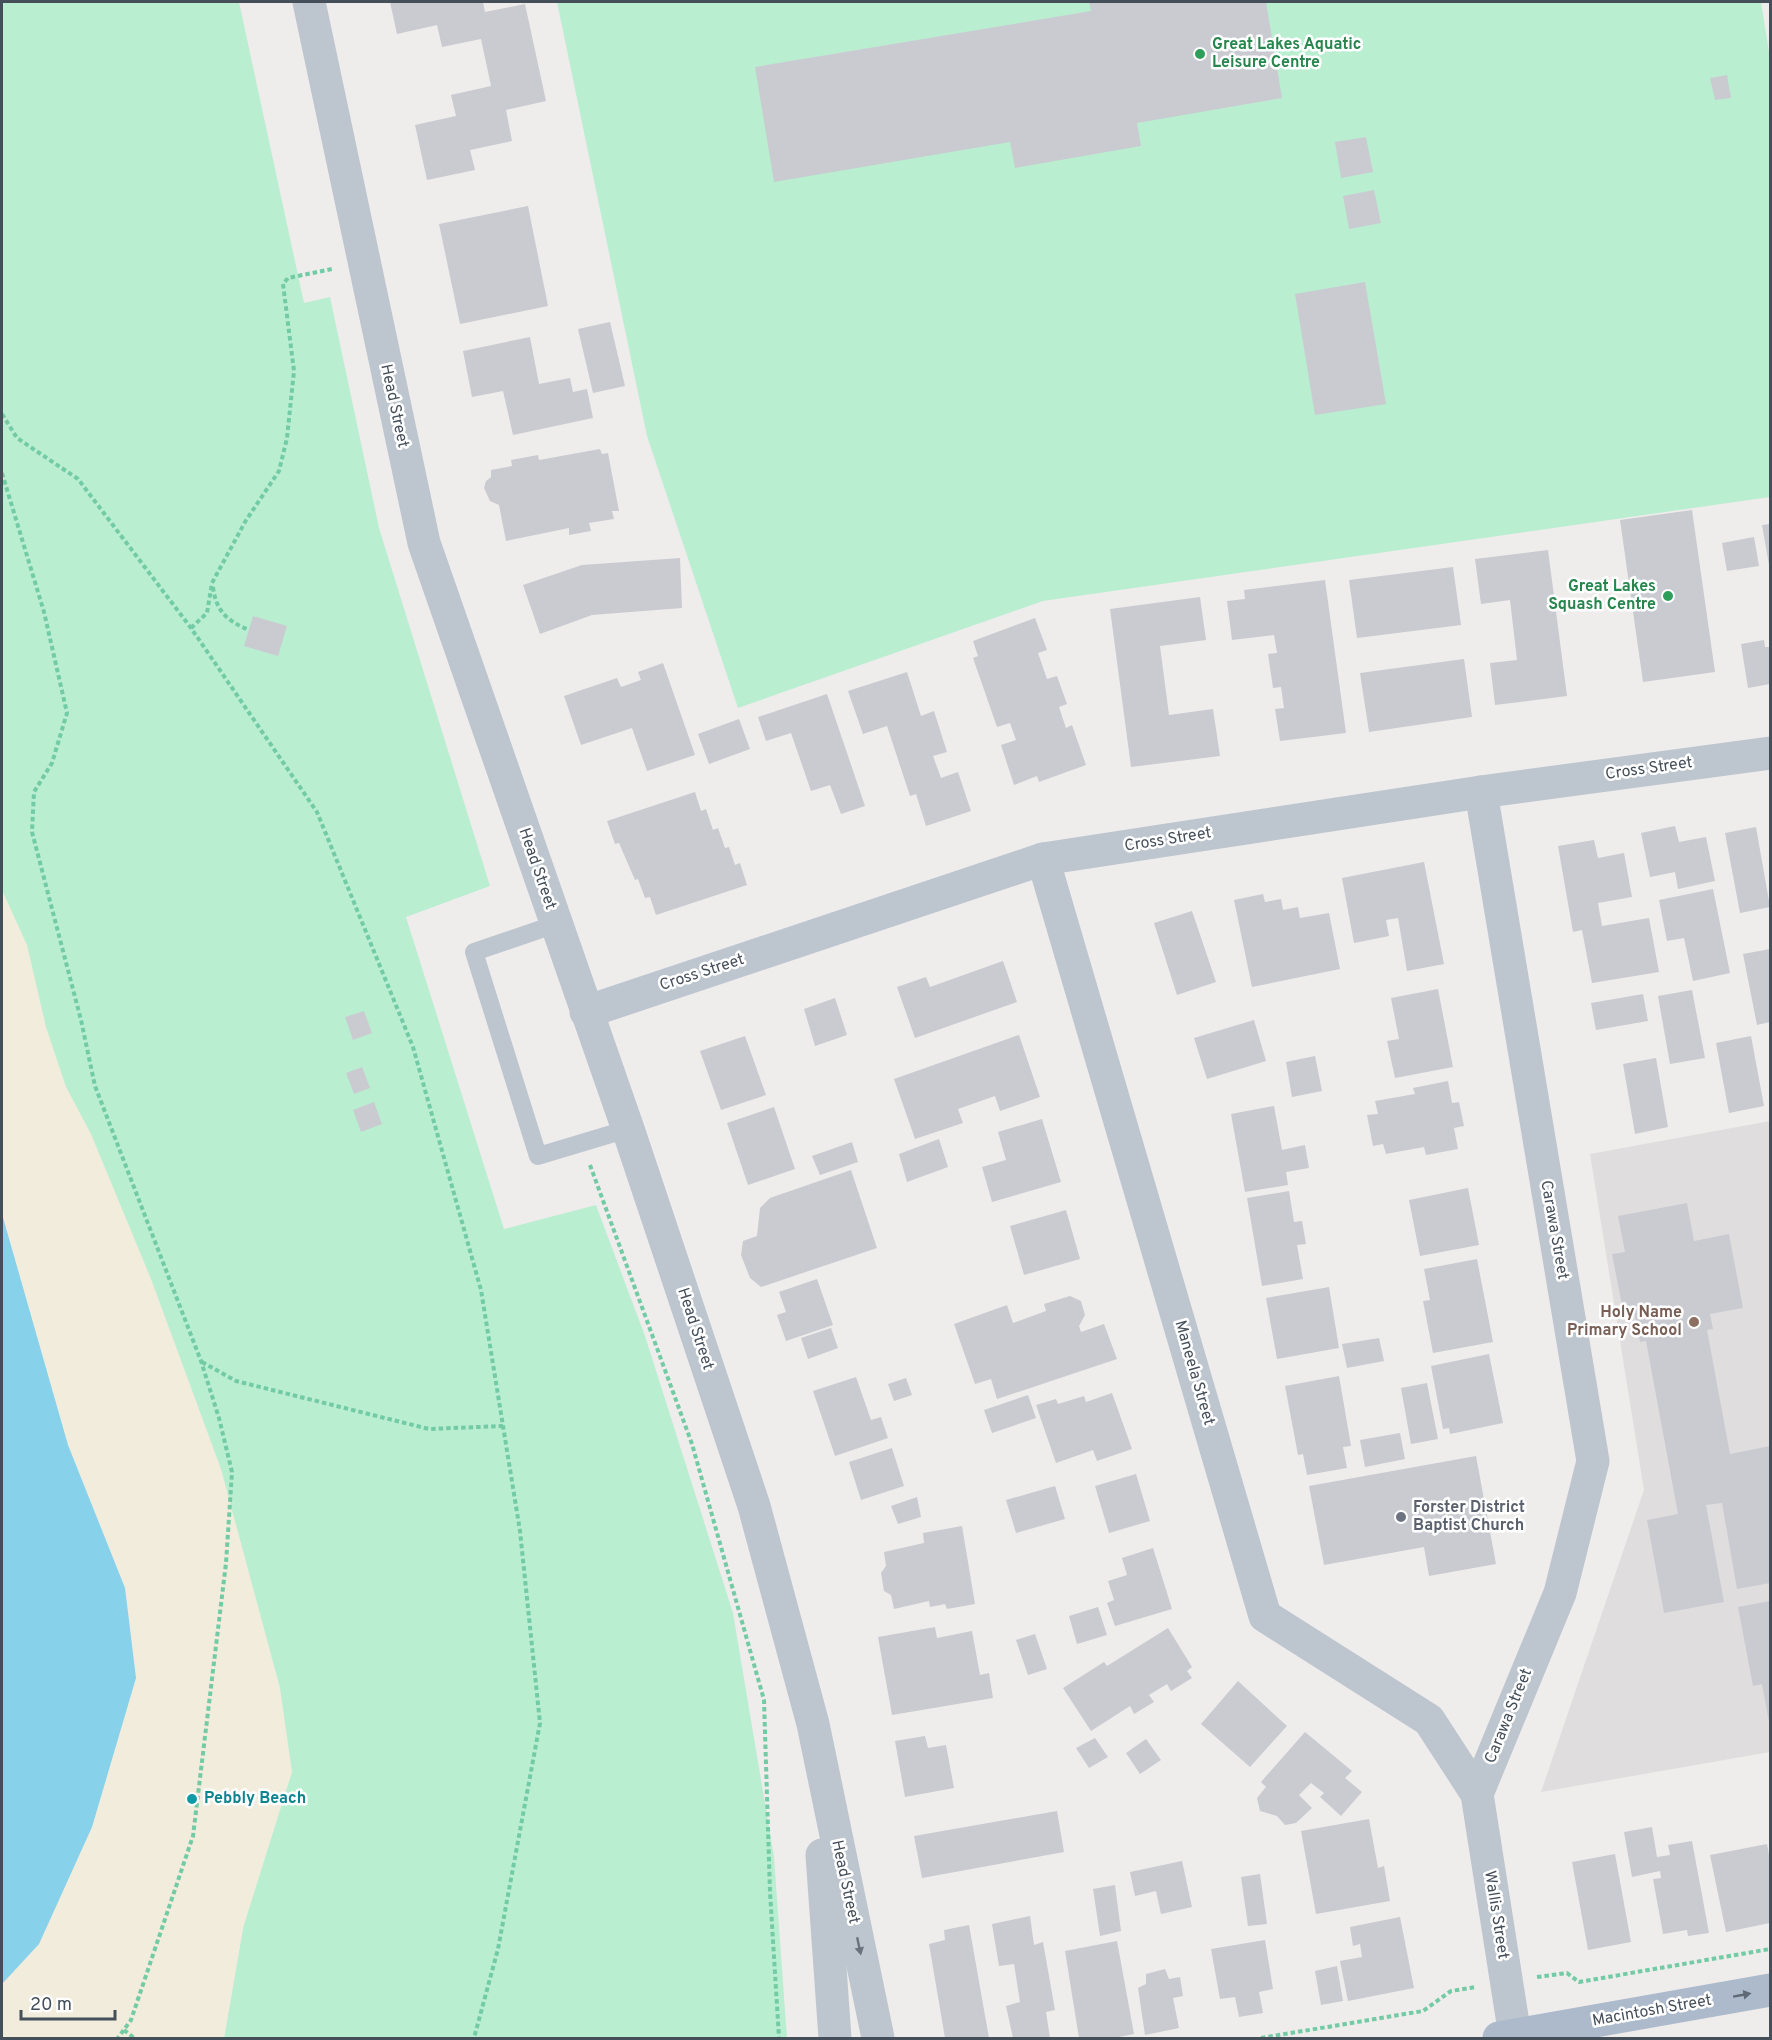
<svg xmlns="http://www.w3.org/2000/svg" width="1772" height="2040" font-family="Overpass,sans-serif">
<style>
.education{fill:#e0ddde}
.green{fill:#baeed1}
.sand{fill:#f1ecdc}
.water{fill:#87d1eb}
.building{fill:#c9cbd1}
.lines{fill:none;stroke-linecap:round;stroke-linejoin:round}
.path{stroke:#72cba4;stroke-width:4;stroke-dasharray:4.5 3;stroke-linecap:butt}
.service{stroke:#bdc6cf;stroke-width:18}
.minor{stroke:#bdc6cf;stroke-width:33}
.primary{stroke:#acbacc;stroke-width:33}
.oneway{fill:#69737d}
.oneway2{fill:#5f6a76}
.leisure-dot{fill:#2e9e5b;stroke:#fff;stroke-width:2}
.education-dot{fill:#8d6e63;stroke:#fff;stroke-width:2}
.worship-dot{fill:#6b7280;stroke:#fff;stroke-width:2}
.culture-dot{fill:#0f9aa8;stroke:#fff;stroke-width:2}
.labels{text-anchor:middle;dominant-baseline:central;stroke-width:5;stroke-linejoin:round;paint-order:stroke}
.leisure-label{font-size:16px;font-weight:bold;fill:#27864d;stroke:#fff;text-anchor:start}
.street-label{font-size:16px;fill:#454f5a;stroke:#fff}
.education-label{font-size:16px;font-weight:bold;fill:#785e54;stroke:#fff;text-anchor:end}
.worship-label{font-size:16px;font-weight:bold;fill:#5b616d;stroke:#fff;text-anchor:start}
.culture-label{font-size:16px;font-weight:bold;fill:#0d838f;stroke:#fff;text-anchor:start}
</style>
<rect width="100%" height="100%" fill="#efecec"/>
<polygon class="education" points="1770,1121 1770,1752 1541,1792 1644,1490 1590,1154"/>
<g class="green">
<polygon points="2,2 239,2 304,303 330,297 379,528 490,886 406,917 504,1229 596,1205 645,1336 733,1613 774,1857 787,2038 224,2038 243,1928 2,1214"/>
<polygon points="557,2 1761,2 1770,58 1770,497 1043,601 738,708 647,436"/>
</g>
<polygon class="sand" points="2,890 27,945 46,1027 66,1087 91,1134 151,1279 221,1469 280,1688 292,1772 243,1928 224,2038 2,2038 2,1984 39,1944 125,1588 68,1445 2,1214"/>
<polygon class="water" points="2,1214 68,1445 125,1588 136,1678 92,1827 39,1944 2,1984"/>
<g class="building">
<polygon points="390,2 483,2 485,12 525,4 546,101 506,110 512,141 470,150 475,170 427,180 415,125 456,116 451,95 491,86 481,39 442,47 437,25 397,34"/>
<polygon points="1089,2 1266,2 1282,98 1137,123 1141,146 1015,168 1010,142 774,182 755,67 1091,11"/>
<polygon points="1727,75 1731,98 1715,100 1710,78"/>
<polygon points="1366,137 1373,172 1341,178 1335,142"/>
<polygon points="1374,190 1381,223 1349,229 1343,196"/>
<polygon points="528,206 548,306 460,324 439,224"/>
<polygon points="1365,282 1386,404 1315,415 1295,294"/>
<polygon points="610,322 625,386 593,393 578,329"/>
<polygon points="530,337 539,384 570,378 573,392 587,389 593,418 513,435 503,391 472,397 463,351"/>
<polygon points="600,449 602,454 608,453 619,511 612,511 614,519 589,523 591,531 569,535 569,528 506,541 499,505 490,501 484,488 486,481 491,477 491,470 512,466 511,460 538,455 539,460"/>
<polygon points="1692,510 1715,672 1643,682 1620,520"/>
<polygon points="1770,524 1770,565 1769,565 1762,525"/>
<polygon points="1754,537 1759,566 1727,571 1722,543"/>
<polygon points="1548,550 1567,696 1495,705 1490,663 1517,660 1510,600 1481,604 1475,559"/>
<polygon points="680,558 682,608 592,615 540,634 523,585 582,565"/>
<polygon points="1453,567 1461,625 1357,638 1349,580"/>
<polygon points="1325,580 1346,733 1280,741 1275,709 1284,708 1281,687 1273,688 1268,654 1277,653 1274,635 1232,640 1227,601 1245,599 1244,590"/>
<polygon points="1200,597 1206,640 1160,646 1169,715 1213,709 1220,756 1131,767 1110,609"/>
<polygon points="253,616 287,626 278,656 244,646"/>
<polygon points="1035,618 1047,650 1038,653 1047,679 1057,676 1067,704 1059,707 1066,728 1072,725 1086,765 1039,782 1037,776 1014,785 1001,745 1016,740 1010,723 997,727 973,658 978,656 973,641"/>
<polygon points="1764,640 1765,647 1770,647 1770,684 1748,688 1741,644"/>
<polygon points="1464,659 1472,717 1369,732 1360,673"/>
<polygon points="663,663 695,755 647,771 632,728 581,745 564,696 617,678 621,687 641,680 638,672"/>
<polygon points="907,672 921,716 934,711 947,752 933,756 941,778 958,772 971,811 926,826 916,794 910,796 887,726 863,734 848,691"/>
<polygon points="827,694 865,806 841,814 830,785 811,791 791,733 766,741 758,717"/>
<polygon points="739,719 750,749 709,764 698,734"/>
<polygon points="695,792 701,811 706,809 713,830 718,828 725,848 729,847 735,865 740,863 747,885 656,915 650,897 645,898 638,879 635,880 619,843 615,844 607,821"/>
<polygon points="1675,826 1679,842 1706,837 1715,881 1678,889 1675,872 1650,877 1641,833"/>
<polygon points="1756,827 1770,907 1740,913 1725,833"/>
<polygon points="1594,840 1598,858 1624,853 1632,897 1598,903 1602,926 1649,918 1659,972 1592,983 1582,930 1573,932 1558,846"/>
<polygon points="1424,862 1444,964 1407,971 1398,918 1386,920 1389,936 1354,943 1342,878"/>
<polygon points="1713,889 1730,973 1693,981 1684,938 1667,941 1659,900"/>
<polygon points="1263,894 1265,902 1281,899 1283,910 1298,907 1300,918 1329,913 1340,969 1252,987 1234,900"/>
<polygon points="1192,911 1216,982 1177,995 1154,923"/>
<polygon points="1770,949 1770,1022 1757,1025 1743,954"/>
<polygon points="1003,961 1017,1002 915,1038 897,987 926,977 930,987"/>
<polygon points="1438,989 1453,1067 1395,1078 1387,1041 1399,1039 1391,998"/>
<polygon points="1692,990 1705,1058 1670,1064 1658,996"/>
<polygon points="1643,994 1648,1021 1596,1030 1591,1003"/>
<polygon points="835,998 847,1035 815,1046 804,1009"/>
<polygon points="364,1011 372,1033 353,1040 345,1017"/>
<polygon points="1254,1020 1266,1061 1207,1079 1194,1038"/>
<polygon points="1019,1035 1040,1097 1000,1111 995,1096 958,1109 963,1123 915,1139 894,1079"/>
<polygon points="745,1036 766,1095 721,1110 700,1051"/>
<polygon points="1751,1036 1764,1106 1729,1113 1716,1043"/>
<polygon points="1315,1056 1322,1091 1292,1097 1286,1062"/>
<polygon points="1656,1058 1668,1127 1635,1134 1623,1064"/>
<polygon points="362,1067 370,1088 354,1094 346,1073"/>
<polygon points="1448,1081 1452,1103 1459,1102 1464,1126 1454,1128 1458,1149 1426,1155 1424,1147 1386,1154 1383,1144 1373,1146 1367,1115 1378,1114 1375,1101 1415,1094 1413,1088"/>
<polygon points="374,1102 382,1124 361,1132 353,1110"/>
<polygon points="1274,1106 1282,1150 1305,1145 1309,1168 1286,1172 1288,1185 1245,1192 1231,1114"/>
<polygon points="774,1107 795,1169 748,1185 727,1123"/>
<polygon points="1042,1119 1061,1182 992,1202 982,1167 1006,1160 998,1132"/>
<polygon points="939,1139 948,1167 907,1182 899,1154"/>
<polygon points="852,1142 858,1162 820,1175 812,1156"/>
<polygon points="851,1170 877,1248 761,1287 750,1278 741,1255 743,1241 757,1236 760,1208 770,1198"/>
<polygon points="1468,1188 1479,1245 1420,1256 1409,1200"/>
<polygon points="1289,1191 1294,1222 1302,1221 1306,1244 1297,1245 1303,1279 1262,1286 1247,1198"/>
<polygon points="1687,1203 1694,1241 1729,1234 1743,1308 1710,1314 1713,1329 1707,1330 1730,1454 1770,1446 1770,1583 1737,1589 1722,1503 1706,1505 1724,1602 1664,1613 1647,1520 1678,1514 1646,1341 1640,1342 1633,1307 1623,1310 1612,1254 1625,1252 1618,1216"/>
<polygon points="1066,1210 1080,1259 1024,1275 1010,1226"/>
<polygon points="1477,1259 1493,1342 1433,1353 1423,1301 1430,1300 1424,1269"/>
<polygon points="817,1279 833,1325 786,1341 777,1315 786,1312 779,1292"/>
<polygon points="1329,1287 1339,1348 1277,1359 1266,1298"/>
<polygon points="1070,1296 1081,1301 1085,1315 1079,1326 1081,1332 1104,1324 1117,1359 997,1399 991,1379 975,1384 954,1324 1007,1305 1013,1323 1046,1311 1044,1304"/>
<polygon points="831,1328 838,1348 808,1359 801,1338"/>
<polygon points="1379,1338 1384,1361 1347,1368 1342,1344"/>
<polygon points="1489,1354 1503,1423 1450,1434 1449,1428 1443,1429 1431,1366"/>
<polygon points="1339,1376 1351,1446 1343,1447 1347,1468 1307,1475 1303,1454 1298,1455 1285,1386"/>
<polygon points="856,1377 871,1420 881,1417 888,1438 835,1456 813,1391"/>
<polygon points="906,1378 912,1395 894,1401 888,1384"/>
<polygon points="1427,1383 1438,1439 1411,1444 1401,1388"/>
<polygon points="1112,1393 1132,1449 1097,1461 1093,1450 1056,1463 1036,1405 1056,1399 1058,1404 1084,1396 1086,1402"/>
<polygon points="1028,1395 1036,1418 992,1433 984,1410"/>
<polygon points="1400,1433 1405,1459 1365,1467 1360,1440"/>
<polygon points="892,1448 904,1486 861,1500 849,1462"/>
<polygon points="1476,1456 1496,1564 1429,1576 1424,1547 1324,1565 1309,1486"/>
<polygon points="1136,1474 1150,1521 1109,1533 1095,1486"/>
<polygon points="1055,1486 1065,1519 1016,1533 1006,1500"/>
<polygon points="917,1497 921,1517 898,1524 891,1506"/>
<polygon points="962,1526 975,1604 947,1609 945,1604 930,1607 929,1601 894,1609 891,1595 884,1591 881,1573 886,1566 884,1552 924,1543 923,1533"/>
<polygon points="1153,1548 1172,1609 1115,1626 1107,1603 1114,1600 1108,1581 1127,1575 1122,1558"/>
<polygon points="1770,1601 1770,1722 1769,1722 1762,1684 1753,1686 1738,1607"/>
<polygon points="1098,1607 1107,1635 1077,1644 1069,1616"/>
<polygon points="935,1627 937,1638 972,1631 980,1675 989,1673 993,1698 892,1715 878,1637"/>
<polygon points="1168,1628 1192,1667 1187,1671 1192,1678 1171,1691 1167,1684 1149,1695 1154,1702 1134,1714 1130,1706 1091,1731 1063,1688 1104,1662 1107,1666"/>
<polygon points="1035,1634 1047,1669 1028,1675 1016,1640"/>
<polygon points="1238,1681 1287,1726 1250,1767 1201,1724"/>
<polygon points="1305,1732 1352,1771 1345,1778 1362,1792 1341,1816 1320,1797 1324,1793 1311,1783 1299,1795 1312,1808 1296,1823 1285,1825 1277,1816 1260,1811 1257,1798 1266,1787 1261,1782"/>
<polygon points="925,1736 928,1748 946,1745 954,1788 905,1797 895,1741"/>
<polygon points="1095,1738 1108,1757 1089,1768 1076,1748"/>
<polygon points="1146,1739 1161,1760 1140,1774 1126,1753"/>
<polygon points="1057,1811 1064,1852 922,1878 914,1836"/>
<polygon points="1369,1819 1378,1868 1384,1866 1390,1901 1316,1914 1301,1831"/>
<polygon points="1652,1827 1657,1857 1670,1855 1668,1845 1692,1841 1709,1933 1688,1936 1687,1930 1663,1934 1653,1879 1661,1878 1660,1871 1632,1877 1624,1832"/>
<polygon points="1767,1844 1770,1860 1770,1923 1726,1932 1710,1855"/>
<polygon points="1615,1854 1631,1942 1588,1950 1572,1862"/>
<polygon points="1182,1861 1192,1907 1161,1914 1156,1891 1135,1896 1130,1872"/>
<polygon points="1260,1874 1267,1924 1248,1926 1241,1877"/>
<polygon points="1115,1885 1121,1931 1100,1936 1093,1889"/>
<polygon points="1030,1916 1034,1945 1043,1942 1055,2010 1046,2012 1050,2038 1013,2038 1006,2006 1020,2002 1014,1964 999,1966 992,1924"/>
<polygon points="1400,1917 1414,1988 1348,2001 1340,1961 1362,1957 1360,1944 1353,1946 1350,1927"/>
<polygon points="969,1925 989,2038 945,2038 929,1944 945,1940 944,1930"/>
<polygon points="1265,1940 1273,1989 1259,1992 1263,2013 1239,2017 1235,1997 1220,1999 1211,1949"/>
<polygon points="1117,1941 1134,2034 1114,2038 1079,2038 1065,1951"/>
<polygon points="1337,1966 1343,2001 1321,2005 1315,1971"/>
<polygon points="1165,1969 1169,1979 1180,1977 1183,1996 1173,1998 1179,2028 1145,2035 1138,1988 1146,1984 1146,1974"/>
</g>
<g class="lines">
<g class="path">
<polyline points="2,414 17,438 78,479 191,628 317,812 413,1047 481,1290 520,1531 540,1723 498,1949 474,2038"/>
<polyline points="2,473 44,612 67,713 52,763 34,792 32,832 81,1020 95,1086 201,1361 219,1418 232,1472 226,1563 193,1836 131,2020 118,2038"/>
<path d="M213 587C216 611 227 621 249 630"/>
<polyline points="191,628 207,613 212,583 245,522 279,471 287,438 294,371 283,284 288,278 332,269"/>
<polyline points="590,1165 692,1444 764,1700 770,1892 779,2038"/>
<polyline points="202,1362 236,1381 429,1429 503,1426"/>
<polyline points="1537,1977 1567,1973 1579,1982 1770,1949"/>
<polyline points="124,2030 134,2038"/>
<polyline points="1261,2038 1423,2011 1451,1991 1476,1987"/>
</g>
<polyline class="service" points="556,924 474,952 538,1156 628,1129"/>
<g class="minor">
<polyline points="309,2 424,543 628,1129 754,1506 813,1724 878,2038"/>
<polyline points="1043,859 1265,1616 1429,1720 1477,1794 1515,2036"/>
<polyline points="586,1012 1043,859 1481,792 1770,753"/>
<polyline points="1477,1794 1560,1593 1593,1461 1481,792"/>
<polyline points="822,1855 835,2038"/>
</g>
<polyline class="primary" points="1499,2038 1770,1990"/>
</g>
<defs><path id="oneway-solid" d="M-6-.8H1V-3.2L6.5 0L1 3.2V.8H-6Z" transform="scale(1.5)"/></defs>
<use class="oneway" href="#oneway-solid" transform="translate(859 1946) rotate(78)"/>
<use class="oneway2" href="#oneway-solid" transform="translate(1742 1995) rotate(-10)"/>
<g class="leisure-dot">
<circle cx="1200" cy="54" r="6"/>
<circle cx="1668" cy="596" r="6"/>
</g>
<circle class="education-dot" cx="1694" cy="1322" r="6"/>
<circle class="worship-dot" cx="1401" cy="1517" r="6"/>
<circle class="culture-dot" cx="192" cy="1799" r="6"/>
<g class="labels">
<g class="leisure-label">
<text x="1212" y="45">Great Lakes Aquatic<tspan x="1212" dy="18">Leisure Centre</tspan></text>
<text x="1656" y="587" text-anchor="end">Great Lakes<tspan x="1656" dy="18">Squash Centre</tspan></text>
</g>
<g class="street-label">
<text transform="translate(394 406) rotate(78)">Head Street</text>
<text transform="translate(1649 769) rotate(-8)">Cross Street</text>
<text transform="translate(1168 840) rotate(-9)">Cross Street</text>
<text transform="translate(537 869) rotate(71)">Head Street</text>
<text transform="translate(702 973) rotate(-18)">Cross Street</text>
<text transform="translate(1554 1230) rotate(80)">Carawa Street</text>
<text transform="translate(695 1329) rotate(72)">Head Street</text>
<text transform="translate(1194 1373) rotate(74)">Maneela Street</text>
<text transform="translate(1509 1716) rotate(-68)">Carawa Street</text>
<text transform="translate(845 1882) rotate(78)">Head Street</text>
<text transform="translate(1496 1915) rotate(81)">Wallis Street</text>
<text transform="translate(1652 2011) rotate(-10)">Macintosh Street</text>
</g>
<g class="education-label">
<text x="1682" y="1313">Holy Name<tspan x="1682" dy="18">Primary School</tspan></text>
</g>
<g class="worship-label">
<text x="1413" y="1508">Forster District<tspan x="1413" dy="18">Baptist Church</tspan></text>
</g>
<g class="culture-label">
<text x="204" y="1799">Pebbly Beach</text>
</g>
</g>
<rect width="1772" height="2040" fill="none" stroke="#454f5a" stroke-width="6"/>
<path d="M21 2010v9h94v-9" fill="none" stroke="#454f5a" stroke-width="3"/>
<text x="30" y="2010" font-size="18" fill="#454f5a" stroke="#ffffff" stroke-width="4.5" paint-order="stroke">20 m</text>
</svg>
